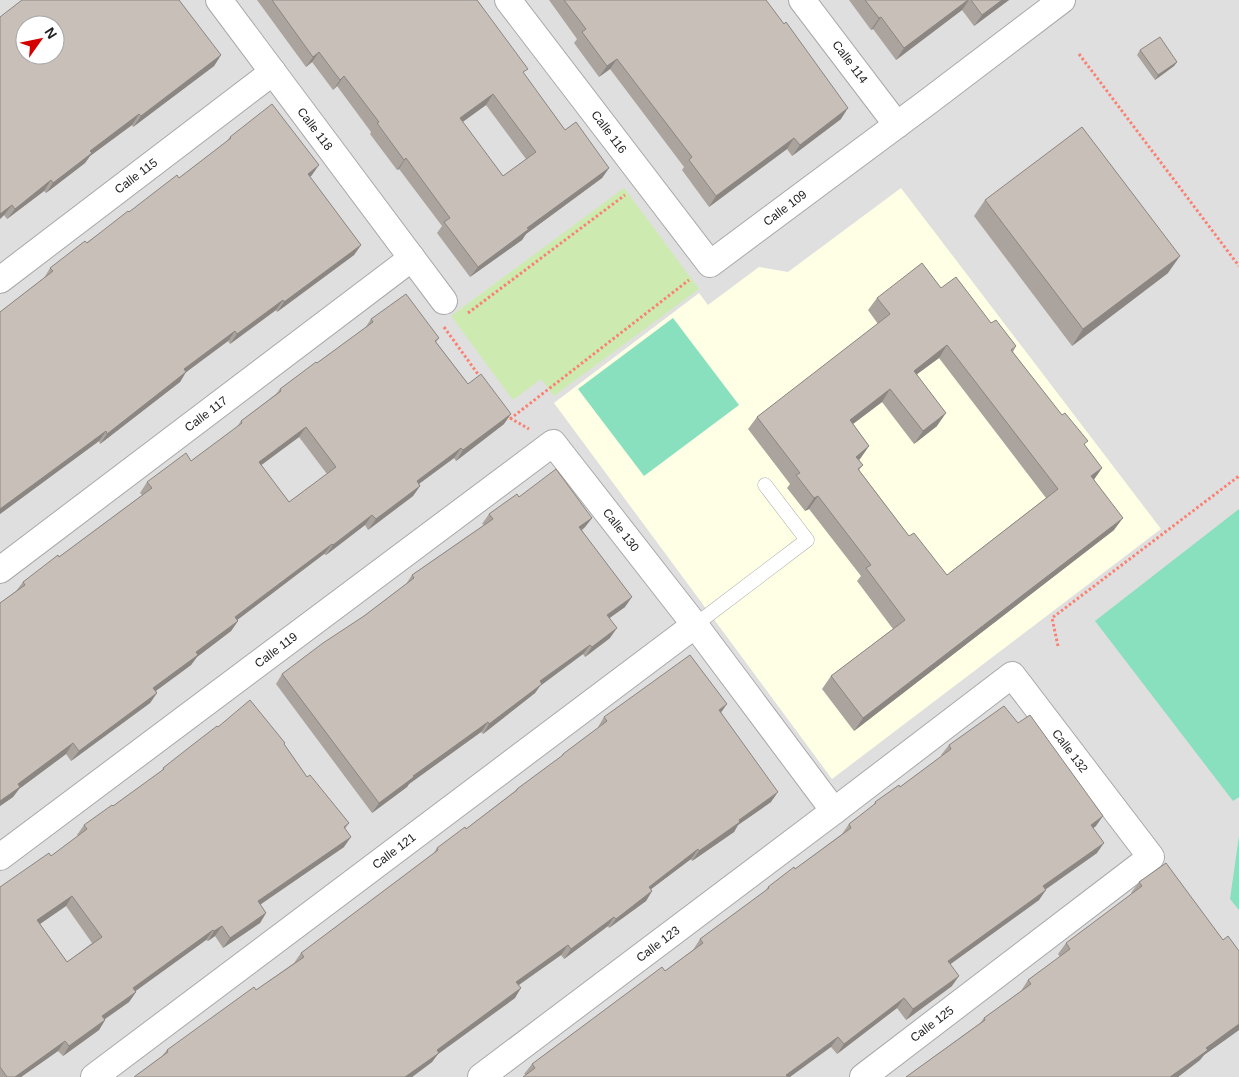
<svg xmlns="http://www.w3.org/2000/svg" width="1239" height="1077" font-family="Helvetica,sans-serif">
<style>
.residential{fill:#e0dfdf;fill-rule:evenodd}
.education{fill:#ffffe5}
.grass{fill:#cdebb0}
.pitch{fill:#88e0be}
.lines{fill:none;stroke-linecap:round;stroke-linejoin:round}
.service-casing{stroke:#a9a9a9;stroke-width:15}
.minor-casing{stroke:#a9a9a9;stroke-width:28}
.path{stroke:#fa8072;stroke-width:3;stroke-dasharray:2.5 2.5;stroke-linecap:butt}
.service{stroke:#fff;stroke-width:14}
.minor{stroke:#fff;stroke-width:26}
.wall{fill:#aba49e;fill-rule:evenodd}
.shaded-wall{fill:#8b8681}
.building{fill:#c7bfb8;stroke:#8b8681;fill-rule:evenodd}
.labels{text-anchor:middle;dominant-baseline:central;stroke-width:4;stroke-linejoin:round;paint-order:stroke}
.street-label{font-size:12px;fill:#222;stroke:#fff}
</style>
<rect width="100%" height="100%" fill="#f2efe9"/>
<path class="residential" d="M0 0H1239V1077H0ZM25 25H55V55H25Z"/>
<polygon class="education" points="901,188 1161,529 832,779 554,403 699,293 708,305 759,267 788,272"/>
<polygon class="grass" points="624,188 699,289 554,396 541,379 513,400 451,316"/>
<g class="pitch">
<polygon points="673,318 739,405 644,476 578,389"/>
<polygon points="1239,509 1239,797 1233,801 1095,621"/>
<polygon points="1239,836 1239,910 1230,899"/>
</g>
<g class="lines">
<defs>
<polyline id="service" points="695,625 807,540 765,485"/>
<g id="minor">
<polyline points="219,0 444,301"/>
<polyline points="508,0 710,264 929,101 1062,0"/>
<polyline points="802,0 897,125"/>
<polyline points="0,280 273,72"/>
<polyline points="0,570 412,258"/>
<polyline points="0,857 553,443 695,625 834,811"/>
<polyline points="94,1077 695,625"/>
<polyline points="481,1077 834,811 1012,675 1151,857 863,1077"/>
</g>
</defs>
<use href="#service" class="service-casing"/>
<use href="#minor" class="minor-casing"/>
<g class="path">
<polyline points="1079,54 1239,266"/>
<polyline points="468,313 625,195"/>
<polyline points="444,327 480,377"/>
<polyline points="510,418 529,429"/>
<polyline points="510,419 689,280"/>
<polyline points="1058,646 1052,618 1239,476"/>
</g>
<use href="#service" class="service"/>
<use href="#minor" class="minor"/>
</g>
<g class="wall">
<path d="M257 0H477L524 74 565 130 609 168 602 178 526 234 522 240 470 277 437 233 442 226 399 169 397 170 370 134 371 132 337 86 333 90 312 62 306 67ZM486 105 526 159 503 176 462 122Z"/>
<polygon points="549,0 766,0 841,119 792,156 787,149 709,207 682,170 684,167 610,69 599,77 574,43 577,39"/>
<polygon points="849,0 1009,0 974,26 962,10 896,60 873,29 871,30"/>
<polygon points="0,17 221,55 214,66 133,127 132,125 90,156 85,163 46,193 44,191 7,219 4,215 0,219"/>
<polygon points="1140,50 1177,62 1174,66 1155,80 1137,55"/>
<polygon points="230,137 312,175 310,177 361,245 354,255 277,312 276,310 230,344 228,341 186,372 180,382 100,444 99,441 0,514 0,312 44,278 50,268 179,178 225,143"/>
<polygon points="985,200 1168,273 1072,346 974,216"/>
<path d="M941 288 991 323 1016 346 1013 352 1102 468 1094 479 1114 530 854 731 822 689 831 676 893 629 857 581 861 576 809 509 805 511 787 488 790 484 748 429 757 417 878 324 868 310 877 298ZM939 358 1046 498 947 575 909 536 859 470 863 465 859 460 869 446 853 424 882 402 914 444 937 426 917 374Z"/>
<path d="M371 319 439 338 436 342 468 384 504 424 456 461 454 458 419 484 420 486 413 496 368 530 365 525 326 555 324 554 237 620 238 621 231 631 197 657 191 665 156 691 157 693 150 703 71 761 66 754 19 789 13 797 0 806V603L16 591 23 582 59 557 142 495 140 493 147 482 191 461 236 428 241 421 276 394 280 389 317 363 365 328ZM299 437 327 474 289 502 261 465Z"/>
<polygon points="519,497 592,518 585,527 582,530 625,607 609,618 610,638 585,657 583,654 540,686 535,693 483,734 481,732 409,784 407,787 372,813 276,684 282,674 364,616 406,584 412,575 484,525 482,524 489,514"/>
<polygon points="721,712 771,802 738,825 734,832 692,861 691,859 651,889 652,891 646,901 609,928 608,926 564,959 561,955 519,985 515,998 438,1054 432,1062 412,1077 134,1077 162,1056 167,1050 256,990 294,963 301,953 433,854 437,848 466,829 515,791 517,789 561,757 563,754 598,728 598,727 604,717"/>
<path d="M218 727 284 744 307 777 349 823 345 829 344 847 260 904 266 913 260 923 223 948 215 936 208 941 206 940 135 991 136 992 129 1002 105 1019V1020L99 1030 63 1056 58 1051 21 1077H0V887L51 856 78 836 77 835 84 825 113 806 162 771 163 768ZM66 906 92 943 67 962 40 924Z"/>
<polygon points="949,745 1096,826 1093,828 1097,853 1045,890 1039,900 950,964 952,986 906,1020 897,1008 837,1054 831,1047 526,1075 524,1074 532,1064 632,990 634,988 665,971 693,950 700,939 765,891 768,887 795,869 842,834 849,824 873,806 875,802 900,787 942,756 941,755"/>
<polygon points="1139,882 1239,951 1239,1030 1204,1055 1200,1060 1178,1077 906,1077 980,1023 984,1018 1021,991 1028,980 1060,957 1058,954 1066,943 1132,894 1131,893"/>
</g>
<g class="shaded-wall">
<polygon points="968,0 969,0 962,10 896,60 904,48"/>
<polygon points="1002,0 1009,0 974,26 982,15"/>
<polygon points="881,17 873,29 871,30 879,18"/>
<polygon points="319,52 312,62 306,67 313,57"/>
<polygon points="221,55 214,66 133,127 141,116"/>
<polygon points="617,59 610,69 599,77 607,66"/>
<polygon points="1177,62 1174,66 1155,80 1158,75"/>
<polygon points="344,76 337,86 333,90 340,80"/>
<polygon points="493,94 486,105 453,129 460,118"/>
<polygon points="848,108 841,119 792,156 800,145"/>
<polygon points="139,114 132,125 90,156 85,163 46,193 53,183 90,151"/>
<polygon points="794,138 787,149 709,207 716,196"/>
<polygon points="406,158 399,169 397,170 404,160"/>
<polygon points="319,165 312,175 301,184 308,174"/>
<polygon points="609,168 602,178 526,234 522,240 470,277 478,267 527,228"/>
<polygon points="51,180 44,191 7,219 15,209"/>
<polygon points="12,205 4,215 0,219 0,214"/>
<polygon points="361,245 354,255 277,312 284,302"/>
<polygon points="1180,256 1168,273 1072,346 1083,329"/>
<polygon points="283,300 276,310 230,344 237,334"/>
<polygon points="235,331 228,341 177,379 184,369"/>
<polygon points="947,345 939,358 905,383 914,371"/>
<polygon points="186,372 180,382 100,444 107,434"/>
<polygon points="890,389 882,402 841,433 850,420"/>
<polygon points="946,413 937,426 914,444 923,431"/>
<polygon points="511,414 504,424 456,461 463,450"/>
<polygon points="306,427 299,437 252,472 259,462"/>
<polygon points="106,431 99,441 0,514 0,509"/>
<polygon points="869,446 860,459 847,469 856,457"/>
<polygon points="461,448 454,458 409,491 417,481"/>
<polygon points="1102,468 1093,481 1091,476"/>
<polygon points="420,486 413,496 368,530 376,519"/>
<polygon points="818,496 809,509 805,511 814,498"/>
<polygon points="372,515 365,525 326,555 333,545"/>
<polygon points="592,518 585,527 573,537 579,527"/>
<polygon points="1123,518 1114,530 854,731 863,718"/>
<polygon points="332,544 324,554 228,627 235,617"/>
<polygon points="632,597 625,607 600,625 607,615"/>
<polygon points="238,621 231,631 197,657 191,665 146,698 153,688 196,652"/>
<polygon points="617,628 610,638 585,657 592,647"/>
<polygon points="590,645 583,654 540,686 535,693 483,734 489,724 540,681"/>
<polygon points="157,693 150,703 71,761 79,751"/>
<polygon points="727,704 720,714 719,710"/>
<polygon points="488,722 481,732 409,784 407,787 372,813 379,803 413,776"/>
<polygon points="73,743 66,754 19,789 13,797 0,806 0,801 18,784"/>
<polygon points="778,792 771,802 738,825 734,832 692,861 699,851 739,820"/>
<polygon points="1103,816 1096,826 1084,835 1091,825"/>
<polygon points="351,837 344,847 251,911 258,901"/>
<polygon points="1104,843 1097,853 1036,896 1043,886"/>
<polygon points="698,849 691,859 642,896 649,887"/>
<polygon points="1046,890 1039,900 941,971 948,961"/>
<polygon points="652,891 646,901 609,928 616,919"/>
<polygon points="72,896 66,906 31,930 37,920"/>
<polygon points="266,913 260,923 223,948 230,938"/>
<polygon points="614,917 608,926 564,959 571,949"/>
<polygon points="222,926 215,936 208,941 214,931"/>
<polygon points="213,930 206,940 126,998 133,988"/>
<polygon points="568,945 561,955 510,991 516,982"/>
<polygon points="959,976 952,986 906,1020 913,1009"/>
<polygon points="521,988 515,998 438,1054 432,1062 412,1077 405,1077 437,1050"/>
<polygon points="136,992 129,1002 95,1026 102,1016"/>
<polygon points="904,998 897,1008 837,1054 844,1044"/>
<polygon points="105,1020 99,1030 63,1056 69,1046"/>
<polygon points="1239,1024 1239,1030 1204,1055 1200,1060 1178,1077 1170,1077 1206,1048"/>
<polygon points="838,1037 831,1047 790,1077 785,1077 786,1075"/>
<polygon points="65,1041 58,1051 21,1077 15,1077"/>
</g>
<g class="building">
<path d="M22 0H179L221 55 141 116 139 114 90 151 92 153 53 183 51 180 15 209 12 205 0 214V17ZM25 25H55V55H25Z"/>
<path d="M272 0H477L528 69 523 72 565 130 576 122 609 168 527 228 529 229 478 267 444 222 450 218 406 158 404 160 377 123 379 122 344 76 340 80 319 52 313 57ZM493 94 536 152 503 176 460 118Z"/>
<polygon points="564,0 766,0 784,24 786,22 848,108 800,145 794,138 716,196 689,160 692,157 617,59 607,66 582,32 586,29"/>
<polygon points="865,0 968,0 904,48 881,17 879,18"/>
<polygon points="971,0 1002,0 982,15"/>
<polygon points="1160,37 1177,62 1158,75 1140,50"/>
<polygon points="272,104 319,165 308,174 361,245 284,302 283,300 237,334 235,331 184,369 186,372 107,434 106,431 0,509 0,312 53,271 50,268 85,241 87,243 128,211 129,212 177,175 179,178 231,138 230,137"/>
<polygon points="1082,127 1180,256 1083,329 985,200"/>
<path d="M922 263 941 288 956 277 991 323 996 320 1016 346 1011 350 1062 415 1065 413 1088 441 1084 444 1102 468 1091 476 1123 518 863 718 831 676 905 620 866 568 871 565 818 496 814 498 796 475 800 473 757 417 890 314 877 298ZM947 345 1058 489 947 575 914 533 909 536 858 469 863 465 856 457 869 446 850 420 890 389 923 431 946 413 914 371Z"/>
<path d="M406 294 439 338 435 341 468 384 481 374 511 414 463 450 461 448 417 481 420 486 376 519 372 515 333 545 332 544 235 617 238 621 196 652 198 655 153 688 157 693 79 751 73 743 18 784 20 787 0 801V603L25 585 23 582 58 555 59 557 152 488 147 482 186 453 191 461 242 423 241 421 281 391 280 389 316 362 317 363 373 322 371 319ZM306 427 336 467 289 502 259 462Z"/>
<polygon points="556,469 592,518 579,527 632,597 607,615 617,628 592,647 590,645 540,681 542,684 489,724 488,722 413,776 414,777 379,803 282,674 323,643 364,616 414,578 412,575 493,519 489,514 517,494 519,497"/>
<polygon points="690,655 727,704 719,710 778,792 739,820 740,822 699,851 698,849 649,887 652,891 616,919 614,917 571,949 568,945 516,982 521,988 437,1050 439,1053 405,1077 134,1077 168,1052 167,1050 254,987 256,990 304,957 301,953 438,850 437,848 465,827 466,829 517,790 517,789 563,755 563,754 607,721 604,717"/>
<path d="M250 700 285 743 284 744 307 777 310 775 349 823 344 827 351 837 258 901 266 913 230 938 222 926 214 931 213 930 133 988 136 992 102 1016 105 1020 69 1046 65 1041 15 1077H7L0 1067V887L49 853 51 856 87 829 84 825 112 805 113 806 164 769 163 768 191 746 217 726 218 727ZM72 896 102 937 67 962 37 920Z"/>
<polygon points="1004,706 1018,723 1030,715 1103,816 1091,825 1104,843 1043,886 1046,890 948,961 959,976 913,1009 904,998 844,1044 838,1037 786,1075 788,1077 523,1077 535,1068 532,1064 634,988 662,967 665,971 703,943 700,939 769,888 768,887 794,867 795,869 851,828 849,824 876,803 875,802 899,785 900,787 951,749 949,745"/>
<polygon points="1166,863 1223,940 1228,936 1239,951 1239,1024 1206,1048 1208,1050 1170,1077 906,1077 985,1020 984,1018 1031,984 1028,980 1070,949 1066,943 1142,886 1139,882"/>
</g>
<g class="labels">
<g class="street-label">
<text transform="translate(850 62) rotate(53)">Calle 114</text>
<text transform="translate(315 129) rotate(53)">Calle 118</text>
<text transform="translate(609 132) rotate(53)">Calle 116</text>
<text transform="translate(136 176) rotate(-37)">Calle 115</text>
<text transform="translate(785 208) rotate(-37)">Calle 109</text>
<text transform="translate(206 414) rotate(-37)">Calle 117</text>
<text transform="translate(621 530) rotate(52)">Calle 130</text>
<text transform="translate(276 650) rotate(-37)">Calle 119</text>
<text transform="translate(1070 751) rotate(53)">Calle 132</text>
<text transform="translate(394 851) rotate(-37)">Calle 121</text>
<text transform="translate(658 944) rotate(-37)">Calle 123</text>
<text transform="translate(932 1024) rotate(-37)">Calle 125</text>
</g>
</g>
<g transform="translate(40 40) rotate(57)"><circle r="24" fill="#ffffff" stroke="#a7a7a7"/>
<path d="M0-4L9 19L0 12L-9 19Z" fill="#d40000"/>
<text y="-8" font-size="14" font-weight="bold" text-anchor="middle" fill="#222222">N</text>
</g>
</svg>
